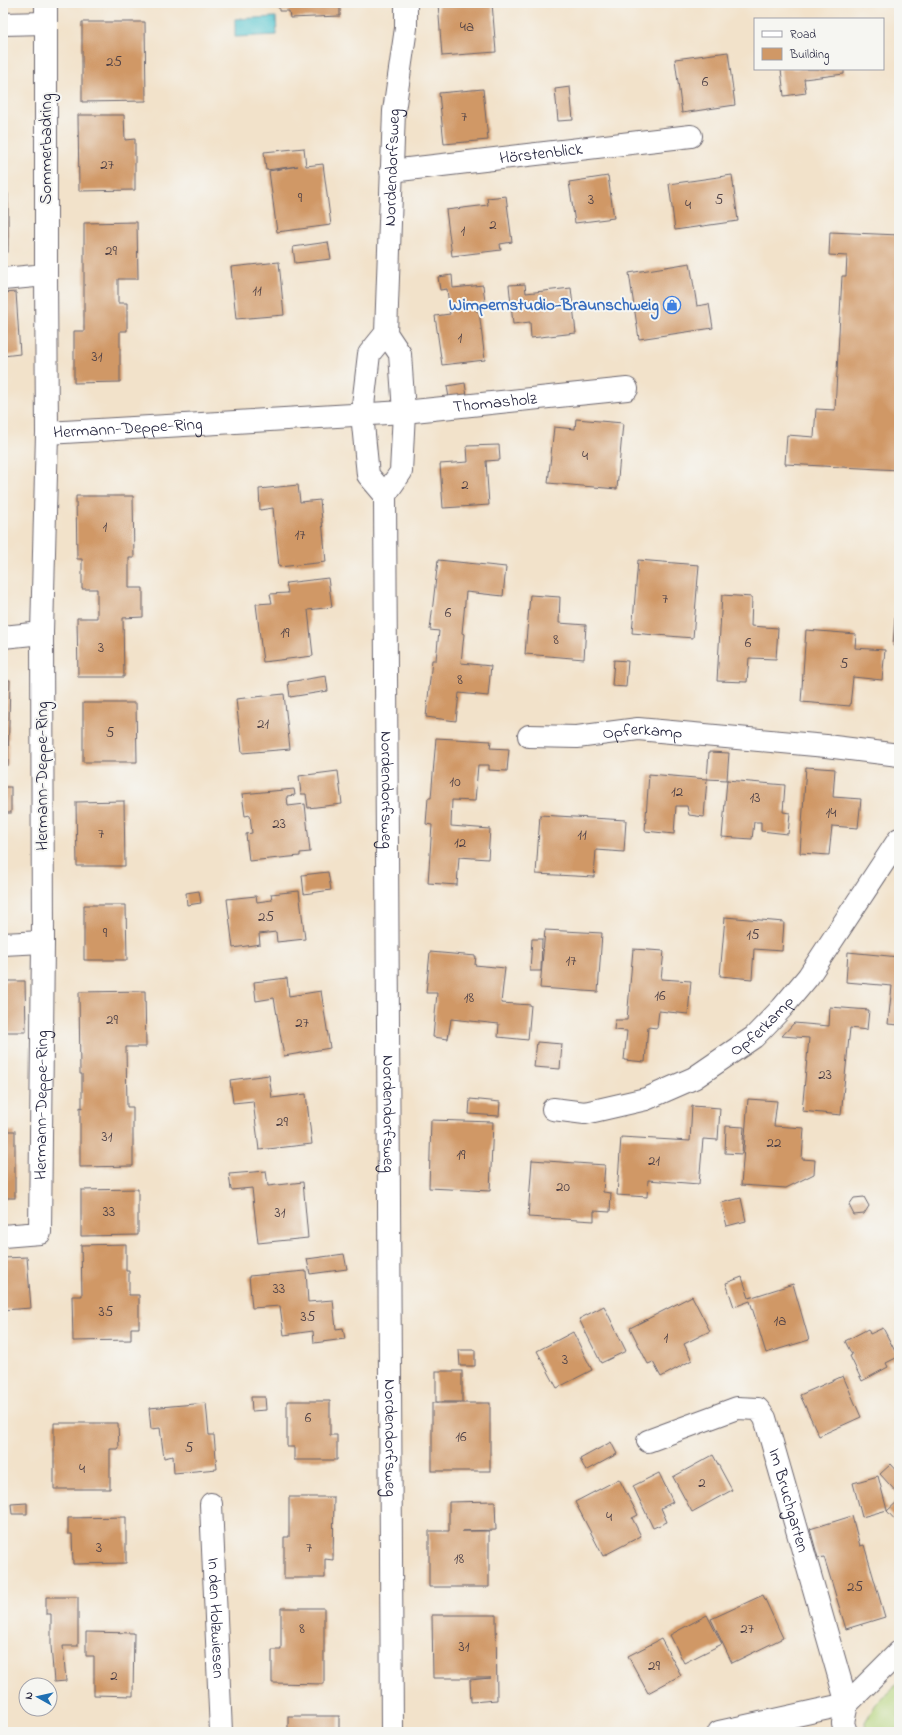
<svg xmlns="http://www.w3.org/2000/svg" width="902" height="1735" font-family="'Indie Flower',sans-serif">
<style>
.green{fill:#b4d37a;stroke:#6b7a5a}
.water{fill:#5ac7d0;stroke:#3e7486}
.building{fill:#d09866}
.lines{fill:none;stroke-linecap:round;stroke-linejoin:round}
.minor-casing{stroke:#6b656d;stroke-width:24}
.minor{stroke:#fff;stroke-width:22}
.labels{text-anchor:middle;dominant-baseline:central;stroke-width:4;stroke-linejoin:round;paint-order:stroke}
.number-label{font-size:15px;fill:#4e4046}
.street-label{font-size:17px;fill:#22223b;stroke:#f6f6f2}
.shop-label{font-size:17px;font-weight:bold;fill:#366cbe;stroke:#f6f6f2;text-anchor:end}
</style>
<rect width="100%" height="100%" fill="#f6f6f2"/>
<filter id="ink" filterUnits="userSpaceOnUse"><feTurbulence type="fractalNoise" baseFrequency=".025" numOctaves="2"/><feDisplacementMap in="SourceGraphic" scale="8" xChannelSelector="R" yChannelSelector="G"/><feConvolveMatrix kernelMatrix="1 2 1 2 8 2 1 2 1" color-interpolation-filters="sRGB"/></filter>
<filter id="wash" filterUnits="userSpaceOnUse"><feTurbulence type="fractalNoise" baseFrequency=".012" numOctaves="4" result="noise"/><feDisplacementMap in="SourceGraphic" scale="16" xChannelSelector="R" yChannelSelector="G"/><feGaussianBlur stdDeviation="0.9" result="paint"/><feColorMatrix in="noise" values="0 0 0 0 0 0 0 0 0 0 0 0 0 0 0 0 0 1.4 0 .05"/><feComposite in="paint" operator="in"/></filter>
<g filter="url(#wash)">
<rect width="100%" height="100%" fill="#f2e2ca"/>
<polygon class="green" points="899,1682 899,1732 866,1732 865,1722 876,1704"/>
<polygon class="water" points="276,17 277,35 235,37 235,19"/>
<g id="blocks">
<g class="building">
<polygon points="279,3 340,3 340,16 290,18 289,11 279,11"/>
<polygon points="438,3 492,3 496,52 442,56"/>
<polygon points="82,22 145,22 146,101 82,102"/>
<polygon points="728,52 735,105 682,113 675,59"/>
<polygon points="781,69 844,69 844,74 804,79 806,93 784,96"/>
<polygon points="570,87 573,120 558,121 555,89"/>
<polygon points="483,89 488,140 444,144 439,93"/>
<polygon points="78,115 124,115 125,140 135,139 135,190 79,191"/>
<polygon points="304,148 306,166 323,164 331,225 277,232 269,171 298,166 266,170 264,152"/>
<polygon points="732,175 738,221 675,230 669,184"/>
<polygon points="608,176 614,218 575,223 569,182"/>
<rect x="3" y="194" width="5" height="58"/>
<polygon points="506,196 512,242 500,244 501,250 452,256 446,210 488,205 487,198"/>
<polygon points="137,222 138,279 118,279 118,303 127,303 127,331 120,331 120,382 74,383 74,331 84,331 84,223"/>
<polygon points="830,232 899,235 899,374 897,404 899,404 899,470 785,464 787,435 814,437 816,409 835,410 842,276 846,276 847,256 829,255"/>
<polygon points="328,242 331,259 295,263 293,247"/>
<polygon points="279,262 284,315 236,319 231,267"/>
<polygon points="690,263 697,306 709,304 713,328 639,339 629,273"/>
<polygon points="452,275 453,288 483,285 485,302 476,304 476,311 479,311 485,360 442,365 435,316 450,314 447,289 440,290 438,277"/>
<polygon points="525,284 526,293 571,288 576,333 531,338 530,322 513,324 509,285"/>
<polygon points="16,292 20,354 3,356 3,293"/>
<polygon points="465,383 467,396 449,398 447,386"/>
<polygon points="576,419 623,423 617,489 548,483 554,427 575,429"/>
<polygon points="499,445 500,460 486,461 489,505 443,508 440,464 468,462 467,446"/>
<polygon points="298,485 300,502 320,500 326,562 279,567 273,508 260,510 259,489"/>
<polygon points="76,496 133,496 134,558 129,558 129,588 143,588 143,617 123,618 124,677 78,677 77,618 97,618 97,589 82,589 82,559 77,559"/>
<polygon points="438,560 506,567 503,596 466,592 462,633 464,634 461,663 491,666 488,696 459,693 456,721 426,717 432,660 436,660 439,631 430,630"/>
<polygon points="638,560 699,565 693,638 632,633"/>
<polygon points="328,578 332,607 308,610 313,656 263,662 256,604 272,603 270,594 288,593 286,583"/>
<polygon points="530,595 560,597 559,623 586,625 584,659 525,654"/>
<polygon points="722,595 752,597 751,626 778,628 776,659 749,658 747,682 717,681"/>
<polygon points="895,616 899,617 899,647 893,646"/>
<polygon points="806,630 856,634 855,648 885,650 882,680 853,677 850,706 801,702"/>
<polygon points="614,660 628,661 626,687 612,686"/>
<polygon points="326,676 328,691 290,697 288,682"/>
<polygon points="3,680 10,680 8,765 3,765"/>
<polygon points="284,694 290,749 242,753 236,699"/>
<polygon points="83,703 136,703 137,762 83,762"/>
<polygon points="436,738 491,741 490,748 509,749 507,771 489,770 489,765 478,765 475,801 452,800 451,826 490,829 488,859 459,857 457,885 428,883 432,825 426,824 428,798 431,798"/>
<polygon points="709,752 729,753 727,780 707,779"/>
<polygon points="806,767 835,769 833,797 861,799 858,828 832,826 829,855 800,853"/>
<polygon points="338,771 342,804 308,808 306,794 301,794 299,776"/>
<polygon points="649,774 707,779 704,817 689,815 687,806 676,806 674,834 645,831"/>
<polygon points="727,780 785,785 783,812 790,813 788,834 761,831 761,822 754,822 752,839 722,837"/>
<rect x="3" y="787" width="8" height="26"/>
<polygon points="294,789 295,795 287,796 288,806 305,804 310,852 300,853 300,856 249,861 246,834 252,833 250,815 245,816 242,794"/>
<polygon points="124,801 125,866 77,866 76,802"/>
<polygon points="540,815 626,820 624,852 596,850 594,877 536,874"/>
<polygon points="328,872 331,890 304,894 302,875"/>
<polygon points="199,891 201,903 187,905 186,893"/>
<polygon points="299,891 305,939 277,942 276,932 259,934 260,944 233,948 227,899 256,896 257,902 272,900 271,894"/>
<polygon points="84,905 126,905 127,960 84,960"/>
<polygon points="725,917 784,922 782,951 754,949 752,979 720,976"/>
<polygon points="545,930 602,933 598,992 540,988"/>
<polygon points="532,939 542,939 541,971 530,971"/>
<polygon points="633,949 664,951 661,979 691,981 688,1014 659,1011 657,1028 648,1027 645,1062 624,1060 627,1031 614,1030 615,1020 627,1020"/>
<polygon points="430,952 476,956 475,965 505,968 501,1003 531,1005 528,1040 498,1037 499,1024 451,1019 448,1039 433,1037 437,993 426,993"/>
<polygon points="848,952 899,957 899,1025 888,1024 892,986 846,982"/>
<polygon points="287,978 289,996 321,991 330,1048 284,1056 274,998 256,1001 254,982"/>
<polygon points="3,981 25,981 26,1032 3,1032"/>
<polygon points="145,991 146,1047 126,1047 127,1107 133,1107 133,1166 80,1167 80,1107 82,1108 82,1074 80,1074 79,992"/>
<polygon points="830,1007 869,1010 867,1030 850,1028 841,1115 802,1111 809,1038 782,1036 794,1023 829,1026"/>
<polygon points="537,1042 562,1044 560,1069 534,1067"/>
<polygon points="269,1075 272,1098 306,1094 312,1144 259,1150 253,1101 233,1103 230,1080"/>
<polygon points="470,1099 500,1102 499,1116 469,1114"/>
<polygon points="748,1099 777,1101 774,1126 804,1128 802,1159 815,1160 814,1174 786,1188 741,1185"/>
<polygon points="692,1106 720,1108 718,1140 703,1139 699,1184 648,1180 647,1197 617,1195 621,1137 690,1141"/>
<polygon points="431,1120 493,1122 490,1191 429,1188"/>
<polygon points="726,1126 744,1127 742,1154 725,1153"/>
<rect x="3" y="1131" width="12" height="67"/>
<polygon points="532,1160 605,1165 603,1192 611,1193 610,1212 594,1211 594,1221 528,1217"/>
<polygon points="266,1171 268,1186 303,1182 308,1238 258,1243 252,1188 231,1190 229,1174"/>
<polygon points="138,1189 138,1235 81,1236 81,1190"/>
<polygon points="864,1197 869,1206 864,1214 854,1215 849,1205 854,1198"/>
<polygon points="741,1198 746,1221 727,1226 721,1203"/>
<polygon points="126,1244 126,1271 129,1271 129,1295 139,1295 139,1328 131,1328 131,1340 73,1341 72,1296 82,1296 81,1245"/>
<polygon points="344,1254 347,1269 310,1274 307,1259"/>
<polygon points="27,1257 31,1308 3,1310 3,1258"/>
<polygon points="306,1271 308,1302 333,1300 336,1329 343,1328 345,1339 314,1343 313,1331 284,1335 280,1306 252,1308 249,1276"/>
<polygon points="742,1277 749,1298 793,1284 809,1340 766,1353 750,1301 734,1307 726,1283"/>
<polygon points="692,1296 710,1331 684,1344 692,1360 661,1377 653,1362 648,1364 630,1328"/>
<polygon points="604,1306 626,1351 601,1363 579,1319"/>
<polygon points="883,1328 898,1357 886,1363 888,1367 862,1381 850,1356 852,1355 845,1341 868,1329 870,1334"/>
<polygon points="573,1332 592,1370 557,1388 537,1351"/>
<polygon points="459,1350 475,1350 475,1366 460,1366"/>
<rect x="436" y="1371" width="26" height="31"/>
<polygon points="843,1376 861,1417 819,1436 800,1395"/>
<polygon points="251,1397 265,1397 266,1410 252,1411"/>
<polygon points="287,1401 330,1401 330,1435 337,1435 337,1460 294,1460 294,1447 287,1447"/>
<polygon points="206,1403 209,1435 214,1435 217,1469 174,1473 173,1456 164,1458 160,1428 151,1429 149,1408"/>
<rect x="432" y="1403" width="58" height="68"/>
<polygon points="54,1423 118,1423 119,1449 110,1449 110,1489 54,1489"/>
<polygon points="611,1442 617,1454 586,1471 580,1459"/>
<polygon points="713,1455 732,1490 692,1512 673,1477"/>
<polygon points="891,1464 899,1473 899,1495 880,1474"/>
<polygon points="659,1473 673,1502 661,1508 667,1522 653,1528 633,1486"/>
<polygon points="878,1476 887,1510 862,1517 853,1483"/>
<polygon points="619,1479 638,1515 632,1518 641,1536 603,1556 575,1502"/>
<polygon points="289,1497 334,1497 333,1560 325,1559 325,1578 284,1578 284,1537 289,1537"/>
<polygon points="899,1500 899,1524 887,1511"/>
<polygon points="495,1501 496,1530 462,1531 489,1531 489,1587 429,1587 429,1531 449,1531 449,1502"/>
<polygon points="27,1503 27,1514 12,1514 11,1504"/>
<polygon points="852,1516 860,1546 864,1545 885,1617 846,1629 824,1557 818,1558 810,1529"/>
<polygon points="126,1517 126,1563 73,1564 72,1534 68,1534 68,1518"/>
<polygon points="763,1595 783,1638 732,1663 711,1619"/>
<polygon points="46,1597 78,1597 78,1646 63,1646 66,1681 54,1682 51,1646 51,1614 46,1614"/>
<polygon points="281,1608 324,1608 324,1684 272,1683 272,1650 281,1650"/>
<polygon points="432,1615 496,1615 497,1700 471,1702 470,1680 491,1678 433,1678"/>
<polygon points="707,1615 722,1644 684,1663 670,1635"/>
<polygon points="86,1632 134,1633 133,1696 94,1695 94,1656 86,1656"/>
<polygon points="661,1639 681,1675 648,1693 628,1656"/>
<rect x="288" y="1716" width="51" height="16"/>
</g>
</g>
</g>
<g filter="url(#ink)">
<use href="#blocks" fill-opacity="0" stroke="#6b656d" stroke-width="1"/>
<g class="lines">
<defs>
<g id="minor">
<polyline points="3,24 46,23"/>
<path id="s1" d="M391 171 691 136"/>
<polyline points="3,279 46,275 46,3"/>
<path id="s2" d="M386 333 369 354 362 414 368 475 385 495 401 472 404 412 400 354 386 333 394 111 406 28V3"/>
<path id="s3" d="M47 433 404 412 627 389"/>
<path id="s4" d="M385 495 392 1732"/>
<polyline points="3,637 42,633"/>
<path id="s5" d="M529 736 577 737 638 729 826 746 899 755"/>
<polyline points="3,944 43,942"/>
<path id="s6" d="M553 1109 585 1113 646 1099 694 1078 754 1037 782 1008 808 977 899 839"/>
<path id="s7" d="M3 1236 40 1233 43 942 42 633 47 433 46 275"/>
<path id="s8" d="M648 1441 737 1408 758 1409 765 1418 847 1704 843 1723 846 1732"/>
<path id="s9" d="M211 1504 221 1732"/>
<polyline points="719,1732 847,1704 899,1652"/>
</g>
</defs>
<use href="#minor" class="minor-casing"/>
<use href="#minor" class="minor"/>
</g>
</g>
<defs>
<symbol id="shop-ring" viewBox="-11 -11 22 22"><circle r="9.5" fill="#f6f6f2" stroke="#3f7fe0" stroke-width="1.5"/><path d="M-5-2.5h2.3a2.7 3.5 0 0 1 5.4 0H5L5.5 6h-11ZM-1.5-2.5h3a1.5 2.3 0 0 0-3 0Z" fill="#3f7fe0"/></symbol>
</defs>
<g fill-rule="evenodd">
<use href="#shop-ring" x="662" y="295" width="20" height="20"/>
</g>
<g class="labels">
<g class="number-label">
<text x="467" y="27">4a</text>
<text x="114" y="62">25</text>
<text x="705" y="82">6</text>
<text x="464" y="117">7</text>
<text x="107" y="165">27</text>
<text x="300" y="198">9</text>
<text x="591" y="200">3</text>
<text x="719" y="200">5</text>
<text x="688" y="205">4</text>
<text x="493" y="225">2</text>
<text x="463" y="231">1</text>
<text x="111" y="251">29</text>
<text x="257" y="291">11</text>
<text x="460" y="338">1</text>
<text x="97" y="357">31</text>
<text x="585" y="456">4</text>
<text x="465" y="485">2</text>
<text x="105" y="527">1</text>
<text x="300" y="535">17</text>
<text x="665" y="599">7</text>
<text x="448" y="613">6</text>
<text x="285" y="633">19</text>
<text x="556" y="640">8</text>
<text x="748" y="643">6</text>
<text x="101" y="648">3</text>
<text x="844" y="664">5</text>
<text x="460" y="680">8</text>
<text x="263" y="724">21</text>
<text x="110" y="733">5</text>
<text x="455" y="782">10</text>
<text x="677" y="792">12</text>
<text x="755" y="798">13</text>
<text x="831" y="813">14</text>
<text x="279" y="824">23</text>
<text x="101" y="834">7</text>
<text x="582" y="835">11</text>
<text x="460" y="843">12</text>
<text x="266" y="917">25</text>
<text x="105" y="933">9</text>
<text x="753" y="935">15</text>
<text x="571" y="961">17</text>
<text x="660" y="996">16</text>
<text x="469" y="998">18</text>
<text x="112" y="1020">29</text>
<text x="302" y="1023">27</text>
<text x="825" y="1075">23</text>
<text x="282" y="1122">29</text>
<text x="107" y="1137">31</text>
<text x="774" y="1143">22</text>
<text x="461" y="1155">19</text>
<text x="654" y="1161">21</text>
<text x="563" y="1187">20</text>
<text x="109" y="1212">33</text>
<text x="280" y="1213">31</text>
<text x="279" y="1289">33</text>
<text x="106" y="1312">35</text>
<text x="308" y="1317">35</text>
<text x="780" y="1321">1a</text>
<text x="666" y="1338">1</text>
<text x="565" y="1360">3</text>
<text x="308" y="1418">6</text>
<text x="461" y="1437">16</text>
<text x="189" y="1448">5</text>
<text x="82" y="1469">4</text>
<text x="702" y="1483">2</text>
<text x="609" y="1517">4</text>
<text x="99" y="1548">3</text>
<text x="309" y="1548">7</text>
<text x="459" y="1559">18</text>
<text x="855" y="1587">25</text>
<text x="302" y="1629">8</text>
<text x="747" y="1629">27</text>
<text x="464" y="1647">31</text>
<text x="654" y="1666">29</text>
<text x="114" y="1676">2</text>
</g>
<g class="street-label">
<text transform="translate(46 149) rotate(-90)">Sommerbadring</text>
<text stroke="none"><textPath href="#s1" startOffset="151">Hörstenblick</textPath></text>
<text stroke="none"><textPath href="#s2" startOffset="512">Nordendorfsweg</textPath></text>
<text stroke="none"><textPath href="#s3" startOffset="449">Thomasholz</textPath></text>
<text stroke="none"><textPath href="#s3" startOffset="81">Hermann-Deppe-Ring</textPath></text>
<text stroke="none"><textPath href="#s5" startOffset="114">Opferkamp</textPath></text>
<text transform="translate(42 776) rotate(-90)">Hermann-Deppe-Ring</text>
<text stroke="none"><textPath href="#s4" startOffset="295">Nordendorfsweg</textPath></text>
<text stroke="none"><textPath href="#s6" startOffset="233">Opferkamp</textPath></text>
<text stroke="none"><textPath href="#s7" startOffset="165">Hermann-Deppe-Ring</textPath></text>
<text stroke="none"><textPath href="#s4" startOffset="619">Nordendorfsweg</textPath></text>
<text stroke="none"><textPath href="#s4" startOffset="943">Nordendorfsweg</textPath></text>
<text stroke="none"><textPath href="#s8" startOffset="213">Im Bruchgarten</textPath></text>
<text stroke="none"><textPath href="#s9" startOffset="114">In den Holzwiesen</textPath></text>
</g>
<g class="shop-label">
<text x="659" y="305">Wimpernstudio-Braunschweig</text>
</g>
</g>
<rect width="902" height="1735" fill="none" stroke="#f6f6f2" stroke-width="16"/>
<rect x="754" y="18" width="130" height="52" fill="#f6f6f2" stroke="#a1a1a9"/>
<rect x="762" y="31" width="20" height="6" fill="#ffffff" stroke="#a1a1a9"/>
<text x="790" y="38" font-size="12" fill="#22223b">Road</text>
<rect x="762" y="48" width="20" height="12" fill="#d09866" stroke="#a1a1a9"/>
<text x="790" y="58" font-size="12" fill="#22223b">Building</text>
<g transform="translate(38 1697) rotate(278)"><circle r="19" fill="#f6f6f2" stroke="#a1a1a9"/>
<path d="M0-3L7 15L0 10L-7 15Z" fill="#1f6fb2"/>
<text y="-6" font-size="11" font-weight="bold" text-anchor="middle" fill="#22223b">N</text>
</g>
</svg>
